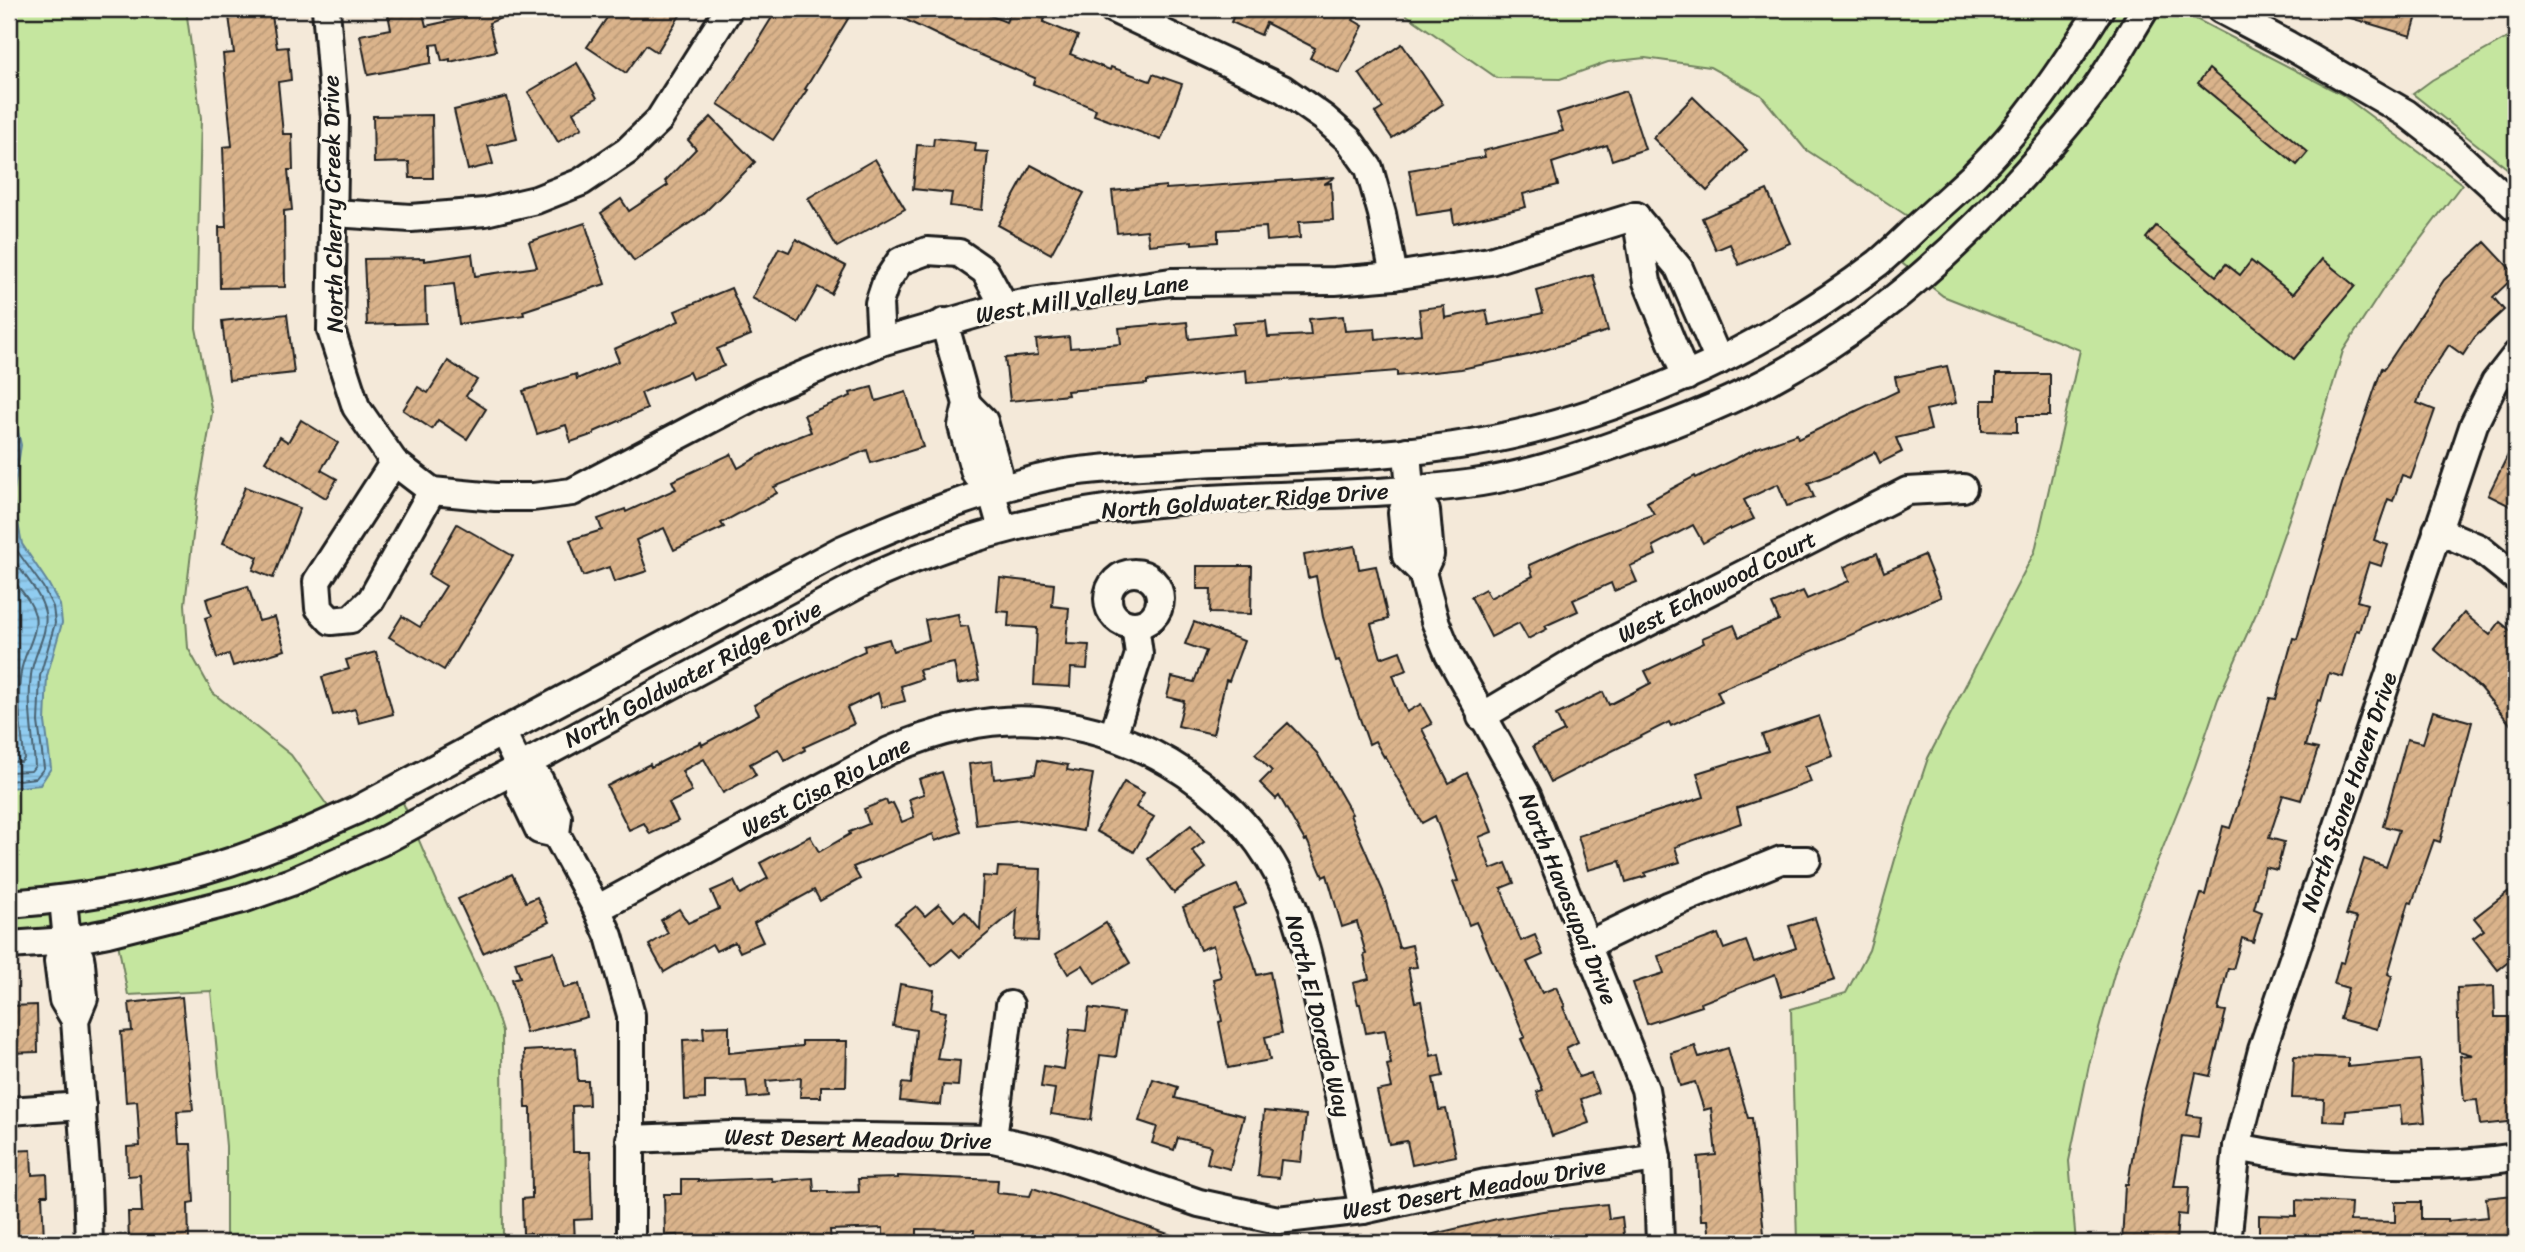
<svg xmlns="http://www.w3.org/2000/svg" width="2525" height="1252" font-family="Sriracha,sans-serif">
<style>
.grass{fill:#c5e69f;stroke:#70815e;stroke-width:2}
.water{fill:url(#water-rules);stroke:#62869b;stroke-width:2}
.lines{fill:none;stroke-linecap:round;stroke-linejoin:round}
.shore{stroke:#4a6271;stroke-width:2}
.building{fill:url(#building-hatch);stroke:#1c1c1c;stroke-width:2}
.minor-casing{stroke:#1c1c1c;stroke-width:32}
.minor{stroke:#fbf7ec;stroke-width:26}
.labels{text-anchor:middle;dominant-baseline:central;stroke-width:6;stroke-linejoin:round;paint-order:stroke}
.street-label{font-size:23px;fill:#1c1c1c;stroke:#fbf7ec}
</style>
<defs>
<pattern id="water-rules" width="6" height="5" patternUnits="userSpaceOnUse" patternTransform="scale(1.75)"><rect width="6" height="5" fill="#90ccf0"/><path d="M0 2.5h6" fill="none" stroke="#7cafcd"/></pattern>
<pattern id="building-hatch" width="6" height="6" patternUnits="userSpaceOnUse" patternTransform="scale(1.75)"><rect width="6" height="6" fill="#dab38b"/><path d="M-1 1l2-2M0 6l6-6M5 7l2-2" fill="none" stroke="#ba9977"/></pattern>
</defs>
<rect width="100%" height="100%" fill="#f4e9d9"/>
<filter id="ink" filterUnits="userSpaceOnUse"><feTurbulence type="fractalNoise" baseFrequency=".0143" numOctaves="2"/><feDisplacementMap in="SourceGraphic" scale="14" xChannelSelector="R" yChannelSelector="G"/><feConvolveMatrix kernelMatrix="1 2 1 2 8 2 1 2 1" color-interpolation-filters="sRGB"/></filter>
<g filter="url(#ink)">
<g class="grass">
<path d="M9 9H186L201 118 196 328 212 413 197 501 185 604 188 648 213 693 291 755 332 812 392 777C410 818 427 861 446 902 467 945 489 986 502 1032L503 1243H226V1146L211 991 128 995 118 943 9 955Z"/>
<polygon points="1398,9 2170,9 2194,18 2341,94 2462,184 2385,286 2343,351 2315,444 2256,614 2218,699 2192,775 2118,960 2089,1065 2069,1161 2076,1243 1797,1243 1791,1009 1846,993 1869,950 1900,842 1928,758 2035,551 2080,350 1943,296 1878,244 1909,217 1805,149 1761,95 1710,67 1645,58 1608,62 1560,79 1497,78"/>
<polygon points="2516,33 2516,170 2513,173 2413,94 2432,80"/>
</g>
<polygon class="water" points="9,415 16,423 21,445 13,497 22,544 48,583 60,605 62,623 47,676 45,722 51,768 40,785 9,788"/>
<g class="lines">
<g class="shore">
<polyline points="9,520 15,548 43,587 53,607 55,623 40,676 38,722 44,768 36,778 9,781"/>
<path d="M9 553C20 571 41 592 45 613 49 634 33 654 31 675 27 706 33 735 35 766L31 771 9 772"/>
<path d="M9 574C17 587 31 599 35 615 39 633 23 654 21 672 16 702 22 730 24 759L21 762H9"/>
</g>
</g>
<g class="building">
<polygon points="228,9 271,9 277,48 288,47 291,80 278,82 283,134 292,134 293,170 288,170 292,210 284,211 285,287 220,288 219,227 226,227 223,147 232,146 223,54 234,53"/>
<polygon points="387,9 422,9 426,26 471,16 469,9 522,9 489,23 496,51 450,62 450,59 442,61 438,44 431,45 431,63 368,75 360,35 391,29"/>
<polygon points="613,9 684,9 657,52 646,45 626,73 587,47"/>
<polygon points="791,9 854,9 805,89 807,90 773,140 718,104 760,41 758,40 776,11 786,18"/>
<polygon points="883,9 974,9 1006,22 1012,9 1021,9 1045,19 1043,22 1078,36 1070,54 1110,70 1111,67 1150,81 1153,74 1182,84 1161,140 1094,115 1096,109 1033,84 1035,78 960,46"/>
<polygon points="1237,9 1360,9 1353,20 1363,26 1339,73 1310,58 1315,48 1266,23 1261,35 1231,22"/>
<polygon points="2335,9 2419,9 2411,36 2334,13"/>
<polygon points="1402,44 1443,104 1392,138 1375,113 1383,108 1359,73"/>
<polygon points="577,63 597,98 573,112 582,128 558,142 528,92"/>
<polygon points="2209,69 2308,152 2297,165 2198,83"/>
<polygon points="1626,91 1645,149 1612,160 1607,145 1552,163 1558,185 1523,194 1526,207 1454,224 1452,210 1417,215 1409,170 1485,157 1483,151 1563,131 1557,113"/>
<polygon points="507,97 517,139 488,146 493,164 468,170 454,110"/>
<polygon points="1693,97 1747,150 1707,191 1653,138"/>
<polygon points="432,115 433,178 410,178 409,162 374,163 373,116"/>
<polygon points="711,117 755,162 703,214 634,261 601,213 621,199 629,211 668,185 665,181 696,149 688,140"/>
<polygon points="934,138 976,143 975,151 988,152 982,210 950,206 952,193 913,189 917,145 933,146"/>
<polygon points="875,159 905,209 837,247 808,198"/>
<polygon points="1031,165 1084,193 1051,254 998,225"/>
<polygon points="1335,177 1324,184 1331,183 1333,220 1299,222 1300,238 1267,241 1266,227 1218,230 1218,242 1192,244 1192,241 1149,245 1147,230 1117,233 1112,191 1166,186 1166,189"/>
<polygon points="1767,190 1790,243 1739,265 1730,244 1716,250 1702,218"/>
<polygon points="585,223 605,284 523,311 524,315 459,324 454,284 425,287 426,323 367,325 364,259 424,258 424,261 472,254 475,276 537,267 529,242"/>
<polygon points="2156,226 2216,276 2226,264 2240,275 2251,261 2293,294 2322,259 2355,286 2294,359 2146,238"/>
<polygon points="796,239 846,266 831,294 818,287 798,323 752,298 779,248 789,252"/>
<polygon points="2485,242 2516,275 2493,297 2504,310 2475,337 2463,355 2449,345 2426,379 2417,403 2435,410 2411,478 2402,475 2393,501 2388,499 2374,540 2388,545 2381,566 2369,562 2357,601 2367,604 2359,631 2356,630 2343,677 2329,673 2321,701 2318,700 2305,746 2318,749 2301,800 2283,795 2269,838 2284,842 2277,870 2265,867 2254,909 2262,912 2253,942 2242,938 2233,969 2228,968 2218,1010 2226,1011 2210,1076 2196,1073 2187,1115 2201,1117 2198,1138 2182,1136 2174,1187 2189,1187 2187,1215 2178,1214 2176,1243 2122,1243 2125,1184 2128,1184 2140,1108 2179,964 2201,894 2205,895 2223,826 2230,828 2252,762 2270,698 2276,699 2293,638 2297,639 2342,484 2382,368 2384,369 2444,280"/>
<polygon points="1593,275 1608,331 1528,355 1461,369 1397,376 1397,371 1247,383 1246,370 1147,381 1147,384 1067,391 1068,395 1010,401 1005,358 1038,355 1036,340 1069,337 1070,348 1121,344 1119,328 1187,322 1189,339 1234,334 1233,323 1266,321 1268,337 1311,335 1309,319 1343,316 1345,331 1375,329 1376,339 1422,334 1419,309 1444,306 1445,318 1486,310 1489,325 1543,313 1537,291"/>
<polygon points="731,288 751,335 717,349 724,366 692,379 689,372 641,393 647,409 594,432 594,434 571,442 566,425 537,434 523,391 576,374 577,379 619,361 614,349 679,321 675,311"/>
<polygon points="287,314 294,373 229,380 222,321"/>
<polygon points="448,361 477,380 466,396 486,409 467,439 438,420 432,429 403,410 418,387 428,393"/>
<polygon points="1947,366 1956,403 1926,410 1931,430 1896,438 1902,452 1880,463 1875,452 1837,472 1808,483 1814,497 1787,506 1778,484 1744,500 1754,519 1730,530 1730,528 1703,543 1693,525 1653,546 1656,555 1630,566 1637,582 1614,591 1611,583 1573,600 1578,611 1545,626 1547,629 1528,639 1519,623 1491,637 1471,597 1485,589 1490,598 1533,576 1529,565 1580,542 1654,514 1647,502 1695,476 1696,478 1757,448 1797,434 1798,439 1898,391 1895,377"/>
<polygon points="1996,374 2050,374 2050,416 2017,416 2017,432 1982,431 1982,400 1996,400"/>
<polygon points="872,387 876,401 906,392 923,447 871,463 867,450 774,487 777,493 721,523 724,527 674,550 664,528 636,540 647,571 614,582 609,567 583,576 570,540 602,530 598,519 625,509 626,512 676,489 672,481 731,454 738,468 780,444 811,432 804,415 851,396 850,393"/>
<polygon points="301,420 338,443 321,470 337,479 326,498 265,461 280,437 288,442"/>
<polygon points="2516,439 2516,509 2488,495"/>
<polygon points="245,487 300,508 273,578 253,570 258,557 223,543"/>
<polygon points="457,524 513,556 444,670 389,637 402,616 420,627 446,586 428,575"/>
<polygon points="1355,546 1359,569 1376,566 1388,619 1371,624 1381,658 1400,651 1407,670 1393,675 1407,712 1421,704 1432,724 1422,729 1449,783 1467,773 1477,793 1492,832 1479,837 1491,869 1506,863 1514,883 1501,888 1509,910 1521,941 1535,935 1543,955 1527,962 1542,993 1556,987 1565,1006 1563,1007 1578,1042 1566,1048 1579,1077 1591,1073 1598,1093 1581,1099 1589,1123 1552,1136 1537,1092 1543,1090 1521,1039 1525,1037 1476,922 1469,925 1453,882 1458,881 1435,816 1422,823 1385,756 1384,757 1375,741 1369,744 1339,660 1336,661 1323,617 1316,576 1308,578 1304,555"/>
<polygon points="1877,553 1884,572 1924,555 1941,597 1717,691 1722,702 1671,726 1669,722 1551,782 1533,746 1564,731 1556,715 1603,692 1609,705 1651,683 1645,671 1704,643 1702,638 1734,625 1739,637 1779,620 1772,604 1803,591 1807,599 1849,581 1844,567"/>
<polygon points="1197,566 1252,566 1251,614 1210,613 1211,589 1197,589"/>
<polygon points="1000,578 1054,584 1052,606 1069,608 1066,644 1089,645 1087,669 1071,668 1070,687 1034,685 1037,628 1008,626 1009,612 997,611"/>
<polygon points="248,586 259,621 275,617 285,650 233,666 229,654 217,658 205,618 211,616 206,599"/>
<polygon points="2464,613 2490,635 2500,622 2516,635 2516,731 2480,688 2434,649"/>
<polygon points="958,614 960,627 968,626 979,680 958,684 954,663 919,670 922,679 901,686 905,701 882,707 878,693 847,708 854,724 804,747 805,750 785,761 778,749 750,764 756,775 723,793 704,759 682,771 692,792 669,803 678,821 650,834 644,823 629,830 607,786 650,764 651,767 701,742 702,745 759,714 754,705 785,688 865,651 864,646 889,639 893,651 929,640 925,620"/>
<polygon points="1194,622 1244,641 1229,681 1226,680 1213,734 1178,726 1184,701 1167,697 1172,677 1194,682 1206,651 1185,644"/>
<polygon points="376,652 393,714 359,723 355,709 333,715 322,677 349,669 346,660"/>
<polygon points="2433,711 2472,722 2440,842 2434,840 2412,903 2409,902 2388,974 2392,976 2377,1029 2340,1019 2348,988 2334,984 2340,962 2344,963 2357,918 2346,915 2364,859 2386,867 2399,830 2383,826 2407,739 2423,743"/>
<polygon points="1819,716 1833,756 1805,766 1811,782 1737,808 1741,823 1675,847 1680,862 1645,873 1646,876 1626,882 1620,861 1588,870 1578,836 1704,797 1697,773 1768,751 1762,735"/>
<polygon points="1288,723 1317,753 1352,814 1350,815 1383,891 1399,948 1412,945 1417,967 1408,968 1415,1002 1421,1001 1431,1056 1439,1054 1443,1076 1433,1078 1439,1110 1446,1109 1456,1156 1412,1165 1407,1141 1389,1144 1377,1091 1392,1088 1387,1065 1391,1064 1385,1030 1366,1033 1360,1004 1358,1004 1353,983 1369,979 1364,955 1366,954 1357,922 1342,927 1327,875 1323,877 1307,840 1305,841 1279,796 1276,799 1260,783 1272,771 1255,754"/>
<polygon points="1038,760 1068,765 1067,770 1093,774 1083,831 1020,820 976,825 969,764 992,761 994,779 1035,774"/>
<polygon points="942,772 961,832 935,841 933,834 853,867 860,879 820,901 814,890 754,923 763,942 740,952 735,942 716,951 712,944 664,972 649,945 668,933 661,920 679,909 688,923 719,909 711,891 734,881 740,894 768,878 760,863 810,836 819,852 850,834 849,832 869,824 864,809 886,800 888,805 893,803 902,822 914,817 909,799 924,794 919,779"/>
<polygon points="1124,782 1144,793 1136,807 1154,817 1134,852 1096,831"/>
<polygon points="1191,825 1204,842 1192,851 1206,868 1174,893 1148,859"/>
<polygon points="998,867 1041,869 1038,941 1015,940 1017,909 960,957 952,949 932,966 895,923 916,906 925,916 939,904 954,921 965,912 980,930 983,876 997,877"/>
<polygon points="512,874 526,902 537,897 549,922 483,953 458,899"/>
<polygon points="1237,885 1246,904 1233,909 1252,957 1257,975 1270,972 1282,1033 1265,1037 1270,1060 1228,1068 1219,1022 1222,1021 1213,979 1221,977 1213,945 1200,950 1183,907"/>
<polygon points="2509,891 2516,900 2516,956 2498,970 2473,938 2484,930 2474,918"/>
<polygon points="1815,918 1835,980 1782,997 1775,974 1701,1003 1702,1006 1647,1024 1633,983 1664,973 1658,956 1718,934 1724,949 1746,941 1754,962 1796,948 1789,926"/>
<polygon points="1106,923 1130,963 1095,984 1083,965 1068,974 1056,954"/>
<polygon points="554,952 564,988 579,984 587,1017 526,1033 512,979 520,977 515,962"/>
<polygon points="900,984 934,990 931,1009 946,1012 937,1059 960,1061 958,1086 943,1085 941,1105 900,1101 902,1083 911,1084 916,1030 893,1026"/>
<polygon points="2494,986 2495,1017 2509,1017 2510,1055 2516,1055 2516,1121 2480,1125 2477,1100 2464,1101 2460,1056 2473,1055 2459,1051 2457,988"/>
<polygon points="182,997 193,1110 177,1111 179,1144 191,1144 194,1202 188,1203 189,1243 129,1243 128,1212 142,1212 140,1175 128,1176 127,1147 140,1146 137,1101 126,1102 121,1032 132,1031 129,1003"/>
<polygon points="37,1005 38,1052 9,1053 9,1006"/>
<polygon points="1089,1008 1123,1013 1116,1057 1100,1055 1091,1120 1051,1114 1055,1089 1041,1087 1044,1066 1064,1069 1070,1029 1086,1031"/>
<polygon points="729,1026 729,1053 802,1046 802,1041 847,1041 846,1086 821,1086 821,1097 800,1097 801,1078 766,1081 768,1096 748,1098 746,1080 705,1081 705,1099 685,1100 683,1040 704,1039 703,1027"/>
<polygon points="1695,1046 1699,1057 1728,1048 1748,1118 1752,1118 1765,1243 1710,1243 1708,1220 1701,1220 1698,1157 1716,1155 1711,1108 1704,1110 1695,1082 1680,1086 1671,1053"/>
<polygon points="576,1048 578,1081 588,1081 589,1105 572,1106 573,1152 590,1152 592,1219 574,1220 575,1243 532,1243 531,1233 523,1234 522,1199 532,1198 531,1108 526,1108 524,1051"/>
<polygon points="2294,1056 2348,1058 2348,1067 2420,1060 2425,1122 2402,1124 2400,1106 2346,1111 2345,1122 2323,1121 2324,1099 2292,1098"/>
<polygon points="1153,1079 1178,1087 1175,1098 1244,1116 1230,1169 1207,1163 1211,1146 1178,1138 1174,1150 1152,1143 1157,1127 1139,1121"/>
<polygon points="1264,1111 1306,1115 1301,1162 1281,1160 1279,1178 1258,1176"/>
<polygon points="31,1150 32,1175 47,1174 48,1195 42,1195 44,1239 27,1240 27,1243 9,1243 9,1151"/>
<polygon points="898,1176 998,1180 997,1193 1030,1196 1033,1188 1189,1241 1189,1243 1015,1243 993,1235 992,1243 973,1243 974,1230 917,1229 917,1242 883,1242 883,1228 830,1230 831,1243 767,1243 766,1240 679,1243 678,1235 665,1236 664,1194 681,1194 681,1179 698,1179 698,1181 771,1178 772,1181 813,1178 814,1191 828,1191 828,1193 859,1192 858,1179 898,1178"/>
<polygon points="2513,1195 2516,1243 2259,1243 2259,1215 2296,1216 2296,1200 2351,1203 2350,1221 2395,1222 2395,1202 2421,1202 2421,1219 2448,1219 2448,1221 2488,1217 2486,1198"/>
<polygon points="1607,1204 1609,1219 1622,1217 1625,1243 1426,1243 1425,1236 1497,1219 1543,1211"/>
</g>
<g class="lines">
<defs>
<g id="minor">
<polyline points="326,9 335,119 331,330 356,407 394,462 432,491"/>
<polyline points="1113,9 1283,89 1324,118 1349,140 1369,168 1382,214 1394,276"/>
<polyline points="2220,9 2288,45 2406,113 2452,149 2516,208"/>
<polyline points="334,213 411,218 485,212 536,200 581,182 627,151 659,120 729,9"/>
<polyline points="1636,216 1647,282 1686,377"/>
<polyline points="1637,218 1679,268 1719,361"/>
<polyline points="944,322 967,404 962,426 975,473 991,490 1002,529"/>
<polyline points="881,342 879,303 886,282 900,261 927,251 959,253 985,271 1004,306"/>
<polyline points="967,404 984,421 998,472 991,490"/>
<polyline points="1407,451 1410,490 1402,513 1406,556 1422,572 1435,621 1449,655 1527,795 1645,1089 1657,1158 1660,1243"/>
<polyline points="394,462 317,581 319,608 331,621 351,619 371,600 432,491"/>
<polyline points="1410,490 1426,511 1430,555 1422,572"/>
<polyline points="432,491 495,497 533,497 572,492 762,392 881,342 1004,306 1171,282 1335,281 1394,276 1490,261 1636,216"/>
<polyline points="2437,530 2479,548 2516,578"/>
<circle cx="1134" cy="599" r="26"/>
<polyline points="1481,717 1588,653 1907,491 1963,488"/>
<polyline points="502,732 520,768 520,790 539,830 556,834"/>
<polyline points="1113,736 1139,654 1135,625"/>
<polyline points="520,768 539,779 558,817 556,834 597,909 609,936 631,1015 631,1243"/>
<polyline points="63,899 67,941 58,961 63,1000 75,1020"/>
<path d="M9 904C100 897 193 879 279 844 305 834 331 821 357 810L841 550C913 518 986 488 1065 473 1102 467 1141 466 1180 464 1270 459 1363 459 1453 446 1599 425 1761 353 1878 263 1895 249 1910 233 1926 219 1942 204 1958 190 1974 175 2024 126 2063 68 2100 9"/>
<path d="M597 909 889 751C934 731 988 717 1038 721 1144 730 1246 796 1288 895 1306 937 1314 984 1324 1028 1337 1089 1351 1149 1363 1210"/>
<polyline points="67,941 80,957 81,963 84,998 75,1020 87,1182 89,1243"/>
<path d="M9 945 67 941 108 933 243 899 291 882 381 842 878 574C970 533 1068 510 1168 502 1267 493 1368 497 1467 484 1521 477 1572 460 1622 442 1678 423 1732 402 1783 373 1880 320 1962 245 2034 163 2054 141 2073 119 2091 95 2111 68 2127 38 2145 9"/>
<polyline points="1587,945 1670,905 1781,860 1807,860"/>
<polyline points="9,1111 82,1106"/>
<polyline points="630,1139 731,1135 993,1139 1047,1151 1199,1203 1278,1220 1363,1210 1486,1183 1657,1158"/>
<polyline points="993,1139 1010,1005"/>
<path d="M2237 1147C2322 1165 2430 1170 2516 1157"/>
<polyline points="2227,1243 2237,1147 2262,1050 2474,424 2495,382 2516,355"/>
</g>
</defs>
<use href="#minor" class="minor-casing"/>
<use href="#minor" class="minor"/>
</g>
</g>
<g class="labels">
<g class="street-label">
<text transform="translate(333 204) rotate(-91)">North Cherry Creek Drive</text>
<text transform="translate(1082 299) rotate(-9)">West Mill Valley Lane</text>
<text transform="translate(1245 501) rotate(-4)">North Goldwater Ridge Drive</text>
<text transform="translate(1717 587) rotate(-27)">West Echowood Court</text>
<text transform="translate(693 674) rotate(-28)">North Goldwater Ridge Drive</text>
<text transform="translate(826 787) rotate(-28)">West Cisa Rio Lane</text>
<text transform="translate(2349 792) rotate(-71)">North Stone Haven Drive</text>
<text transform="translate(1568 899) rotate(68)">North Havasupai Drive</text>
<text transform="translate(1318 1016) rotate(76)">North El Dorado Way</text>
<text transform="translate(858 1139) rotate(1)">West Desert Meadow Drive</text>
<text transform="translate(1474 1189) rotate(-10)">West Desert Meadow Drive</text>
</g>
</g>
<rect width="2525" height="1252" fill="none" stroke="#fbf7ec" stroke-width="35"/>
<rect x="18" y="18" width="2490" height="1217" fill="none" stroke="#1c1c1c" stroke-width="2.5" filter="url(#ink)"/>
</svg>
